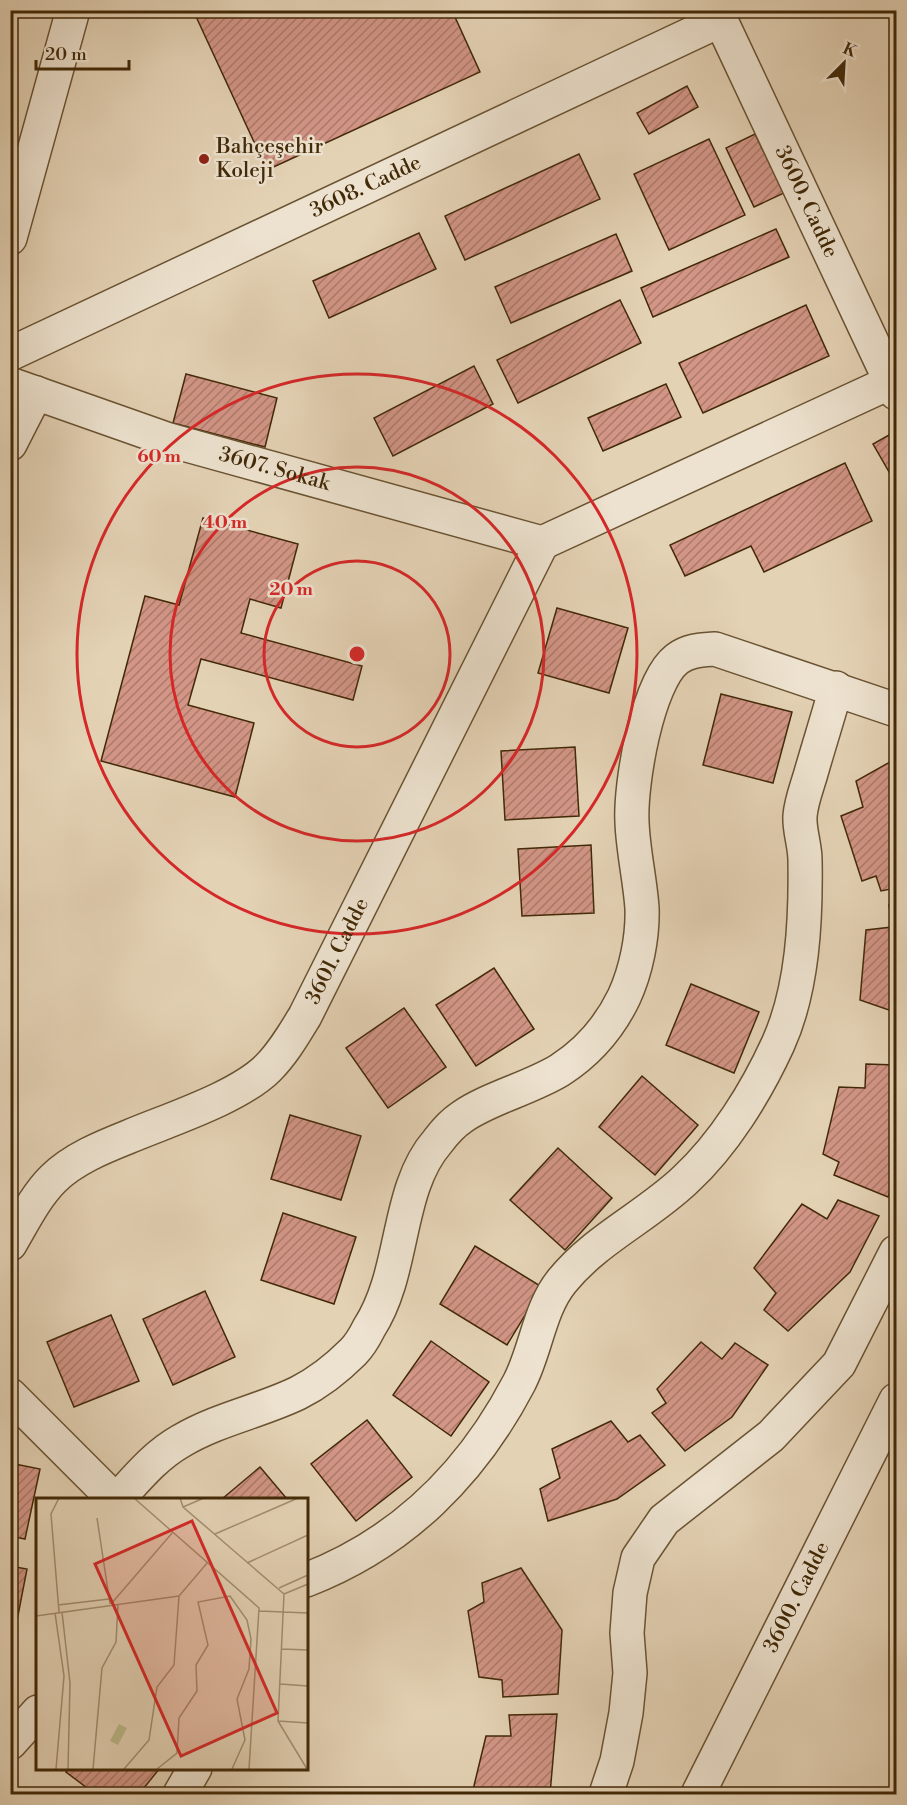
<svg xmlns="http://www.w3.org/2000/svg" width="907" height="1805" font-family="'Libre Bodoni',serif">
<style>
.building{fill:url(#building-hatch);stroke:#422907;stroke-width:1.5}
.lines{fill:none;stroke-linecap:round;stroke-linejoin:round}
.minor-casing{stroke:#6a5332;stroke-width:36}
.minor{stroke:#ede2cf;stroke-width:33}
.ring{fill:none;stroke:#d62828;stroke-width:3}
.poi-dot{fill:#8f2418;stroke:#ede2cf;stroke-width:2}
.labels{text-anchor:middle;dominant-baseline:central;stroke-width:5;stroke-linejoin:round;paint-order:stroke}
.poi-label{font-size:21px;fill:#422907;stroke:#ede2cf;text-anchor:start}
.street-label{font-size:21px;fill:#422907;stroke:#ede2cf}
.inset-road{fill:none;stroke:#a38e6f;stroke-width:1.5}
.view{fill:#d62828;fill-opacity:0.15;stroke:#d62828;stroke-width:3}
.inset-edge{fill:none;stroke:#422907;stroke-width:3}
.centre{fill:#d62828;stroke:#ede2cf;stroke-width:3}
.ring-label{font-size:18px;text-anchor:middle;font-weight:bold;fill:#d62828;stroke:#ede2cf;stroke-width:5;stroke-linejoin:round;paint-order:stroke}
</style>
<defs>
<pattern id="building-hatch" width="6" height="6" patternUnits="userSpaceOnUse" patternTransform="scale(1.5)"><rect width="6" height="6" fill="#d29586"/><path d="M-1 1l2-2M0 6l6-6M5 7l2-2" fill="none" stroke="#ac7a6c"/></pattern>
</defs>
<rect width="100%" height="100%" fill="#e4d2b5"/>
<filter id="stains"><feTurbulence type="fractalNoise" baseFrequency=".00333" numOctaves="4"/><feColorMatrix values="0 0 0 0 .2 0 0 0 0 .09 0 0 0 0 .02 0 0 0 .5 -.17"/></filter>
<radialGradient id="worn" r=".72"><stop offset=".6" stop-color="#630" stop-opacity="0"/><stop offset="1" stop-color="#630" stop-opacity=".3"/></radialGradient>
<g class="building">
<polygon points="193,10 468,10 455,17 480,72 267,170"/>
<polygon points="687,86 698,107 649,134 637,113"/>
<polygon points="755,134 784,193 754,207 726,148"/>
<polygon points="709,139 745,215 669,250 634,174"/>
<polygon points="579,154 600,199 465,260 445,216"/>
<polygon points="776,229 789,257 653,317 641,288"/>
<polygon points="419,233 436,269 329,318 313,281"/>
<polygon points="616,234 632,271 511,323 495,287"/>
<polygon points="620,300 641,343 518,403 497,360"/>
<polygon points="806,305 829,356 703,413 679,363"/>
<polygon points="474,366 493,404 393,456 374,418"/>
<polygon points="186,374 277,398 265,447 173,423"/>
<polygon points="666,384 681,417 603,451 588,418"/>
<polygon points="896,431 896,484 873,444"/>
<polygon points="845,463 872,521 764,572 751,546 685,576 670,545"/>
<polygon points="203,518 298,544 281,608 250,599 241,633 362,666 353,700 201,659 188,705 254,723 235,797 101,761 145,596 179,605"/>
<polygon points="557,608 628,628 609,693 538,673"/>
<polygon points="721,694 792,712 773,783 703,765"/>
<polygon points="575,747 579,816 505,820 501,751"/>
<polygon points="890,762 896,777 896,888 881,891 876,876 862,881 841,816 863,807 856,781"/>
<polygon points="591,845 594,913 522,916 518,849"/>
<polygon points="896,904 896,1030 892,1029 892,1011 860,1000 866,930 892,927 889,905"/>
<polygon points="494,968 534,1029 476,1066 436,1005"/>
<polygon points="691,984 759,1012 734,1073 666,1045"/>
<polygon points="404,1008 446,1067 388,1108 346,1048"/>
<polygon points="866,1064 896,1065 896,1175 888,1197 834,1175 839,1162 823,1154 839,1087 865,1088"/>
<polygon points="642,1076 698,1125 655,1175 599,1127"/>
<polygon points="290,1115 361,1136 341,1200 271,1179"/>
<polygon points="558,1148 612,1198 565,1250 510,1200"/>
<polygon points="838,1200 879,1216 850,1272 788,1331 764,1310 776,1293 754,1268 802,1204 827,1219"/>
<polygon points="283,1213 356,1237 334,1304 261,1280"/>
<polygon points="475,1246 542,1287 507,1345 440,1304"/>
<polygon points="205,1291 235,1357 173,1385 143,1319"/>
<polygon points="111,1315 139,1381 74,1407 47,1342"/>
<polygon points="431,1341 489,1382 451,1436 393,1395"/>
<polygon points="701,1342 722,1359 735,1343 768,1365 732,1417 685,1451 652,1413 666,1403 657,1389"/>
<polygon points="367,1420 412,1477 356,1521 311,1464"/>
<polygon points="611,1421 628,1442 640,1435 665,1465 617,1499 548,1521 540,1489 560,1478 552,1449"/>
<polygon points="10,1463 40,1469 25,1539 10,1536"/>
<polygon points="260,1467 287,1499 222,1499"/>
<polygon points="10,1566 27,1569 14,1636 10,1636"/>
<polygon points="521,1568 562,1630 558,1694 503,1697 502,1680 479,1677 468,1611 484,1602 482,1583"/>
<polygon points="557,1714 550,1794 472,1794 486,1736 511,1736 509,1715"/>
<polygon points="69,1768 160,1768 139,1794 95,1794 66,1772"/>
</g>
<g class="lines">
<defs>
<g id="minor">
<path id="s1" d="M716 10 896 393"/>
<polyline points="10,238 73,10"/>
<path id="s2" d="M10 354 721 20"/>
<path id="s3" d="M10 384 169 440 542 543"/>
<polyline points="10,444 36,393"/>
<polyline points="542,543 891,382"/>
<path id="s4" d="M10 1244C23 1222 35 1197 53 1179 73 1159 103 1147 128 1137 168 1120 238 1098 268 1068 283 1053 294 1034 305 1016L542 543"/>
<polyline points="10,1395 114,1499"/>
<path d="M118 1499C138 1477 156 1455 181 1441 218 1419 261 1411 298 1393 318 1383 338 1367 353 1352 360 1345 365 1336 369 1328 406 1271 395 1190 438 1141 444 1133 453 1123 462 1117 489 1098 531 1088 560 1070 588 1052 610 1026 624 997 636 971 643 937 642 908 640 879 633 851 632 822 630 785 647 682 677 659 689 650 701 650 715 649L896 710"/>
<path d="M306 1580C402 1543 472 1473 519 1383 536 1351 539 1309 562 1281 596 1239 646 1217 685 1180 724 1144 756 1092 778 1044 803 989 806 919 805 860 805 845 799 830 800 816 801 802 807 787 811 773 819 745 828 717 836 688"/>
<polyline points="10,1743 38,1712"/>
<polyline points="180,1794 195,1768"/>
<polyline points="606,1794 617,1761 626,1713 630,1673 627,1633 630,1593 638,1558 664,1520 771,1436 839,1364 896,1252"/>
<path id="s5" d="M698 1794 896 1400"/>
</g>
</defs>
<use href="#minor" class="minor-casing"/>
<use href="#minor" class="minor"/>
</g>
<g class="ring">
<circle cx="357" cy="654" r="93"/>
<circle cx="357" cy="654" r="187"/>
<circle cx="357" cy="654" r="280"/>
</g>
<circle class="poi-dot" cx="204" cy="159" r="6"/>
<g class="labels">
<g class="poi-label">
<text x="216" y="147">Bahçeşehir<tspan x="216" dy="24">Koleji</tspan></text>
</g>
<g class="street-label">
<text stroke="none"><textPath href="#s2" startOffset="393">3608. Cadde</textPath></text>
<text stroke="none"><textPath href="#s1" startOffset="212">3600. Cadde</textPath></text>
<text stroke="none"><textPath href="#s3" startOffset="278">3607. Sokak</textPath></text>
<text stroke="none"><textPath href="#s4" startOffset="458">3601. Cadde</textPath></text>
<text stroke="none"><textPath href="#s5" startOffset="220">3600. Cadde</textPath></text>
</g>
</g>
<g transform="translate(36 1498)">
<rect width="272" height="272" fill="#e4d2b5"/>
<path d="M83 226 91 230 82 247 74 243Z" fill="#bbba89"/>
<path class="inset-road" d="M23 0 15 16 23 114M98 0 223 110 213 271M144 0 147 9 248 96 242 223 271 271M147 9 168 0M61 20 74 106M179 36 262 0M211 65 272 37M243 90 272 77M248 96 272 86M143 98 172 64M75 106 137 34M22 107 73 101M223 113 272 115M26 114 34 185 32 271M19 115 28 178 20 271M0 118 143 98M246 151 272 152M244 186 272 188M242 223 272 225M57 271 66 170 80 144 82 106M88 271 113 242 121 189 138 167 143 98M121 271 141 255 143 220 161 193 160 167 172 147 162 104 194 98 211 122 215 141 213 171 201 201 209 242 196 271"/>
<path class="view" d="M156 23 241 215 145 258 59 66Z"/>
<rect width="272" height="272" class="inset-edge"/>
</g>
<circle cx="357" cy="654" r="9" class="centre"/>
<g class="ring-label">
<text x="159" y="462">60 m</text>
<text x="225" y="528">40 m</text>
<text x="291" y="595">20 m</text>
</g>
<rect width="907" height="1805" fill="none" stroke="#e4d2b5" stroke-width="36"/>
<rect x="12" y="12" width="883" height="1781" fill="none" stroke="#422907" stroke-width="3"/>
<rect x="18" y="18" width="871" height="1769" fill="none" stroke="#422907" stroke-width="1.5"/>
<g transform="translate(844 63) rotate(24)" stroke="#ede2cf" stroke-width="4.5" paint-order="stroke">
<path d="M0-4.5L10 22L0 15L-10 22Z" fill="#422907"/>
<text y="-9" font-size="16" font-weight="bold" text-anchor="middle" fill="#422907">K</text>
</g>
<path d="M36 60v9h93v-9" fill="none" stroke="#422907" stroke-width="3"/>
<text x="45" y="60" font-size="18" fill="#422907" stroke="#ede2cf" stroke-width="4.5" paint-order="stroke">20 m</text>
<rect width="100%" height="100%" filter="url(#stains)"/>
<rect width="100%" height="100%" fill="url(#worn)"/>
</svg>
